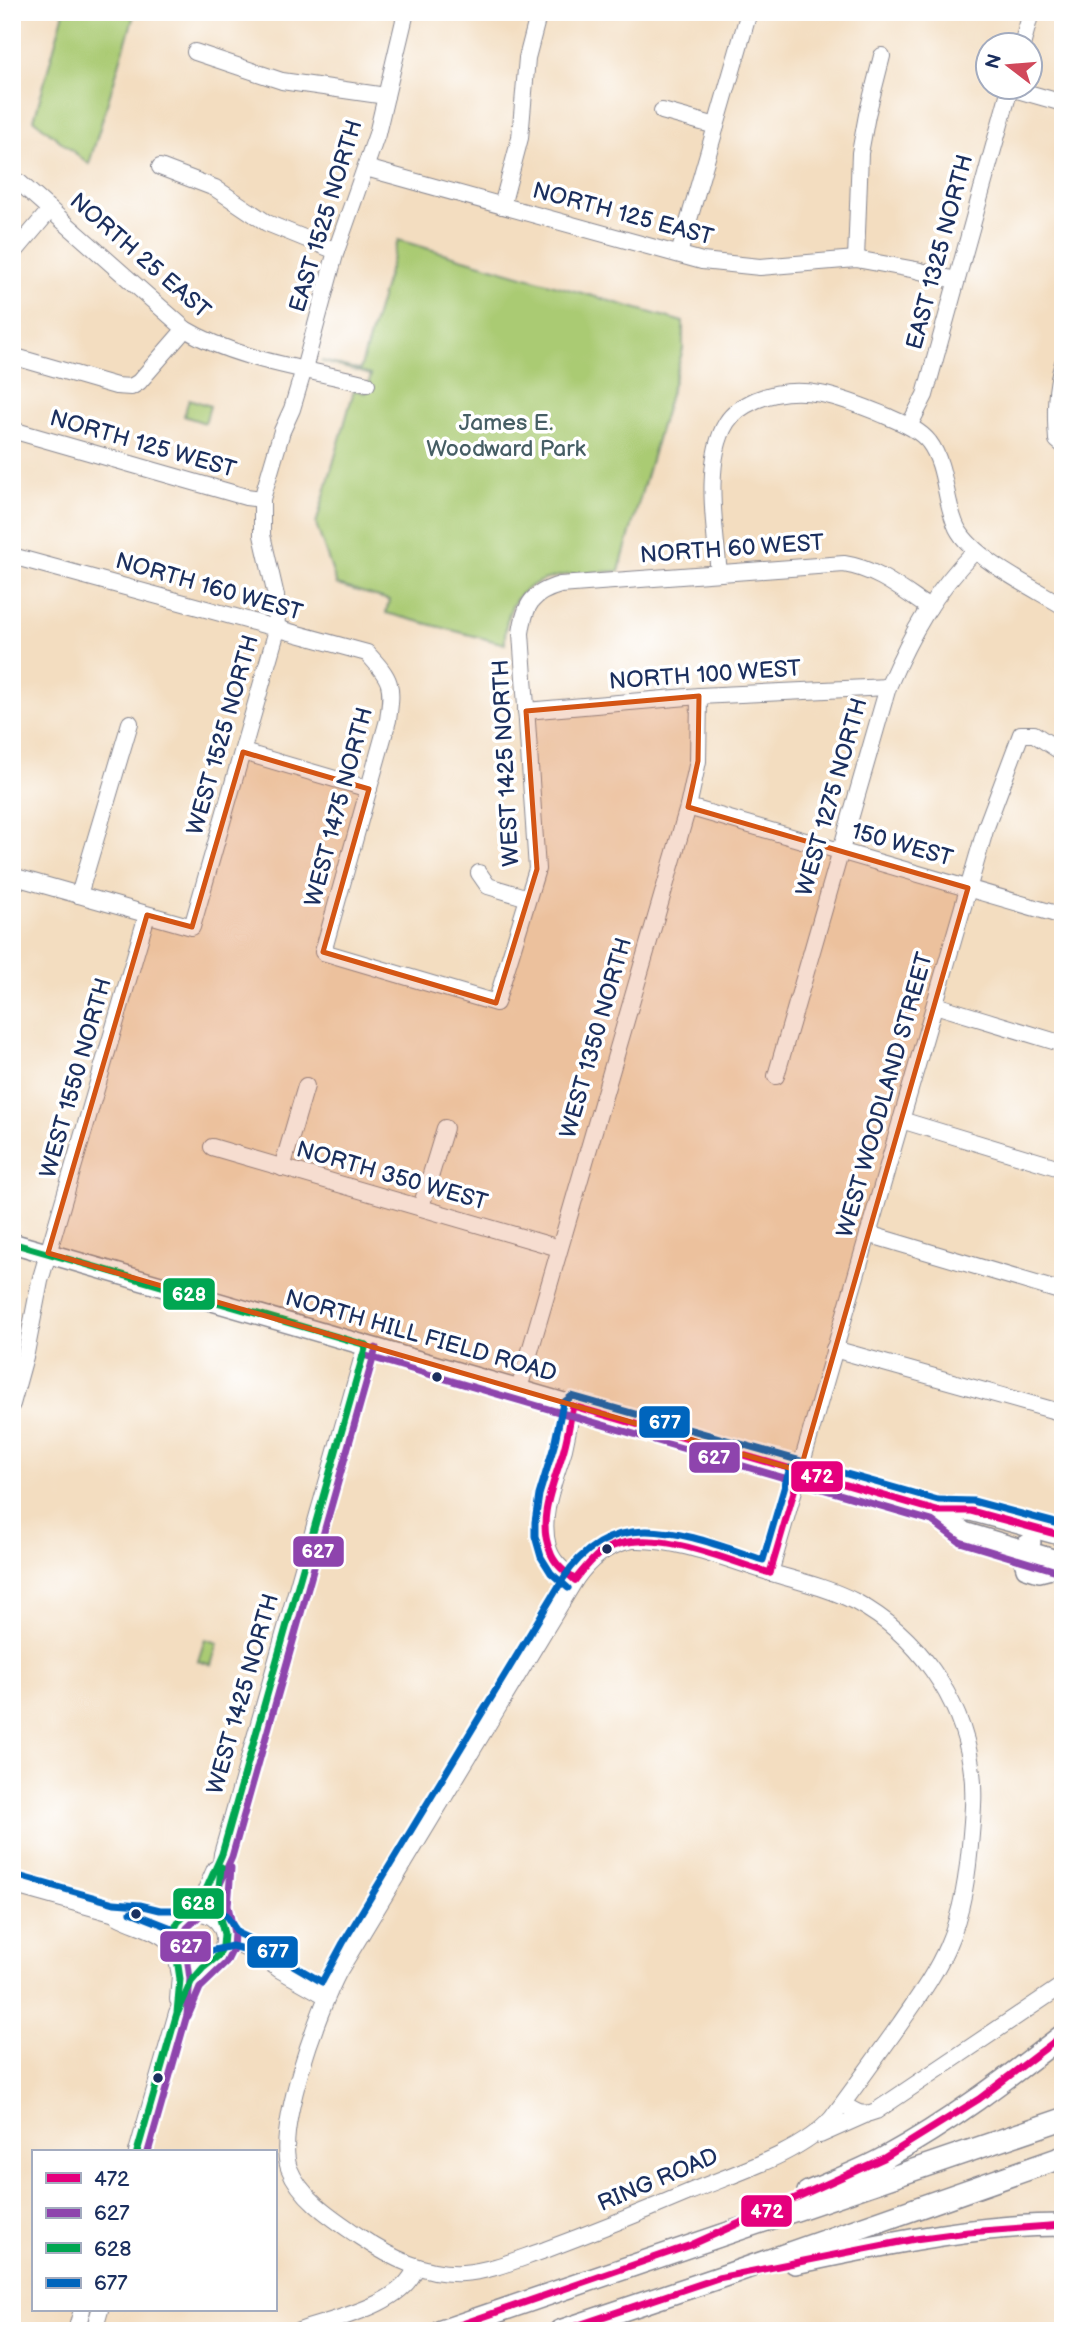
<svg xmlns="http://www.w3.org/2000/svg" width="1075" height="2343" font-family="'Balsamiq Sans',sans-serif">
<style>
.green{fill:#aacb73;stroke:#627d68;stroke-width:2}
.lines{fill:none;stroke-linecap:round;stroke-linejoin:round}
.minor-casing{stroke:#87868f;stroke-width:18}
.major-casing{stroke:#87868f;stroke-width:22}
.highway-casing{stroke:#87868f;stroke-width:24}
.minor{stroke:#fff;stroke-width:16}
.major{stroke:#fff;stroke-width:19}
.highway{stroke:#fff;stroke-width:21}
.bus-1-casing{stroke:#fff;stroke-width:12}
.bus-2-casing{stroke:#fff;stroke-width:12}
.bus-3-casing{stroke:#fff;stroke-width:12}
.bus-4-casing{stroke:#fff;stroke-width:12}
.bus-1{stroke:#e5007d;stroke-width:7}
.bus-2{stroke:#8e44ad;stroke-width:7}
.bus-3{stroke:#00a651;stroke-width:7}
.bus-4{stroke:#0065bd;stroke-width:7}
.marked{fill:#d45514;fill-opacity:0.2;stroke:#d45514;stroke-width:5;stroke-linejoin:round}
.bus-dot{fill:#1b2f5e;stroke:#fff;stroke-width:2.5}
.labels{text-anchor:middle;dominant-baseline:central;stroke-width:7;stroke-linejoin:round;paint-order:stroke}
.street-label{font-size:23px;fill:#1b2f5e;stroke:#fff}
.park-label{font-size:23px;fill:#465e64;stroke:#fff}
.line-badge{stroke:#fff;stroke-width:2.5}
.badge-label{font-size:19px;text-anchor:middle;font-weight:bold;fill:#fff}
</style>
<rect width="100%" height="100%" fill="#fff"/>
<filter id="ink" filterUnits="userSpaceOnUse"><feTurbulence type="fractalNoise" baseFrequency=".0143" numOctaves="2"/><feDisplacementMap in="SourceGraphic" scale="14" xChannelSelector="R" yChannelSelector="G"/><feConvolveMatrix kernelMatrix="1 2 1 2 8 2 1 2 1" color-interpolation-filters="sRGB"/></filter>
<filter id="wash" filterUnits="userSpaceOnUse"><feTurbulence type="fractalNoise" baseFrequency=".00686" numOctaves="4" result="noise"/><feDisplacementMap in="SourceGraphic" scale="28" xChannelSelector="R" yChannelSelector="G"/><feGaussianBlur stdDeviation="1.57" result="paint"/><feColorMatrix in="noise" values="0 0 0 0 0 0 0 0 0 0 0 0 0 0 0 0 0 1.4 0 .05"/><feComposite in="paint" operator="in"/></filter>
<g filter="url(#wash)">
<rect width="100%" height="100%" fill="#f3ddc0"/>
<g class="green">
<polygon points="64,12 135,12 89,164 34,120"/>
<path d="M398 240 683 322V349L619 571C565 575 503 570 505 644L386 613 389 600 337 585 316 524 354 390 366 393 371 375 321 361 360 370Z"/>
<polygon points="189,399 210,406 205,423 184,416"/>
<polygon points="205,1639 218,1643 211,1665 198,1661"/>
</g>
</g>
<g filter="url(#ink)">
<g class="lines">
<defs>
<g id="minor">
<polyline points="1022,46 1031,12"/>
<polyline points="195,52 282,81 386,96"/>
<polyline points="1010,88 1063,103"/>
<polyline points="662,111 716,126"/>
<polyline points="160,167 215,188 267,223 336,251"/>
<polyline points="366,168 702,261 760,267 856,259 916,270 955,280"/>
<path d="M12 179 20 183 185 329C236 360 308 369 367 384"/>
<polyline points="502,206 520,138 527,58 539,12"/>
<polyline points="679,254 749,12"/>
<polyline points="12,255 50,210"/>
<polyline points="856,259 860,153 867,115 882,56"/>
<polyline points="12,356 116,386 131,387 139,382 185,329"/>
<path d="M1063 363C1055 389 1055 413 1057 440L1063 445"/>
<polyline points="909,426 925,395 1010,88"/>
<polyline points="12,430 246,497 262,499"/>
<path d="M12 556 367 653C392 680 393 684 388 720L323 952 496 1003 537 869 521 633C525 604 532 593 560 585L844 564C877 569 902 590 929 608"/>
<path d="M719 573C715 531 703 460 727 422 734 411 745 405 756 400 800 381 843 398 884 415 899 422 918 428 929 442 947 466 944 501 957 528 973 559 1032 587 1063 606"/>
<polyline points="526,711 699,696 888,687"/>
<polyline points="243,752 369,789"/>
<polyline points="688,807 1063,916"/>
<polyline points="479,873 488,886 528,898"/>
<polyline points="12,876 192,927 277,630 276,596 262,535 262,499 282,431 292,409 304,369 336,251 377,134 406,12"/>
<polyline points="79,895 130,723"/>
<polyline points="935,1005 1063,1044"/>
<path d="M776 1076 888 687C911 634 934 592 975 551"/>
<polyline points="901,1120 1063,1169"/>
<polyline points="212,1147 559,1248"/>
<polyline points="282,1168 306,1086"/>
<polyline points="421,1207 445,1128"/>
<polyline points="868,1234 1063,1292"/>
<polyline points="834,1349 1063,1413"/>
<polyline points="519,1389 688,807 698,761 699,696"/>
<polyline points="12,1404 26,1353 40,1281 147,915"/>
<path d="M573 1406C570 1420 567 1435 564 1449 555 1480 539 1514 548 1547 552 1562 564 1571 575 1580"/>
<path d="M633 1540C681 1538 735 1563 782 1576 807 1583 833 1590 856 1602 917 1635 961 1697 971 1765 975 1788 973 1811 971 1834 968 1873 963 1911 947 1947 935 1975 917 1999 900 2024 878 2055 855 2087 832 2118 801 2154 732 2174 687 2193 640 2213 593 2232 545 2250 518 2259 492 2271 463 2273 425 2275 391 2258 360 2237 334 2219 301 2199 289 2168 275 2128 319 2009 339 1971L575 1580C590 1558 607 1545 633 1540Z"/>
<polyline points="770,1573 986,827 1021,734 1034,734 1063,753"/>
<polyline points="12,1885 112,1913 138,1915 159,1921 184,1917"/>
<circle cx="198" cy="1939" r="26"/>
<polyline points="189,1915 201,1901 215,1869"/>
<path d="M117 1916C135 1926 161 1930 173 1946"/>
<polyline points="220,1925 217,1898 222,1854 366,1345"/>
<polyline points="222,1929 232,1942 258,1954 280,1970 326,1996"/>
<polyline points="175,1950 180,1975 178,2000"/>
<path d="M843 2104C855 2112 862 2117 876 2111L1063 1985"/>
<polyline points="820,2135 865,2115"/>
<polyline points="137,2152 177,2013 191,1982 211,1961"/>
<polyline points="76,2331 82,2310"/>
<polyline points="94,2331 100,2310"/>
<path d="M299 2331C333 2319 404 2305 416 2267"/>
</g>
<g id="major">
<polyline points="12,1243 937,1511 971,1511 1063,1536"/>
<polyline points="937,1511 964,1532 1063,1562"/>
<polyline points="1031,1542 1025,1546 1022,1555 1026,1568 1039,1572 1063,1566"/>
</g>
<g id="highway">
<path d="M808 2192C834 2181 861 2171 886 2157 950 2122 1006 2079 1063 2035"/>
<path d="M795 2263C884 2245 972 2225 1063 2225"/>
<polyline points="441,2331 1063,2119"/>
<polyline points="560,2331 718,2278 1063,2157"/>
</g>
</defs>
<use href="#minor" class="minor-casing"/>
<use href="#major" class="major-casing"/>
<use href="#highway" class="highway-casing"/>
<use href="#minor" class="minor"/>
<use href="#major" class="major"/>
<use href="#highway" class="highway"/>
<defs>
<g id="bus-1">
<polyline points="573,1406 937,1511 971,1511 1063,1536"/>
<path d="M573 1406C570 1420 568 1435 564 1449 555 1481 536 1518 550 1551 554 1564 565 1572 575 1580"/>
<polyline points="770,1573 800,1471"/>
<path d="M575 1580C583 1570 591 1560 601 1552 647 1522 723 1560 770 1573"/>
<polyline points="442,2331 691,2245 884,2158 979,2099 1063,2035"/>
<polyline points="561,2331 718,2278 915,2239 968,2232 1063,2225"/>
</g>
<g id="bus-2">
<polyline points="363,1355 932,1521 960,1542 1060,1572"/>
<polyline points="188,2016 200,1988 226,1963 233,1949 234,1933 228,1906 231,1868"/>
<polyline points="148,2152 187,2015 190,1979 184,1934 187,1928 210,1906 232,1857 376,1348"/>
</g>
<g id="bus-3">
<polyline points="12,1243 366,1345"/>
<polyline points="178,2012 191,1982 203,1968 218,1956 223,1946 224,1934 217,1907 221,1867"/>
<polyline points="137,2152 177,2013 180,1979 173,1932 178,1922 201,1901 222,1854 366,1345"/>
</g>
<g id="bus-4">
<polyline points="568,1588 551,1573 541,1557 535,1536 535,1522 539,1495 554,1446 563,1403 572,1396 938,1500 973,1501 1063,1525"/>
<path d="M15 1875 114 1903 140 1905 160 1910H172L192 1903 211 1904 224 1913 239 1934 263 1945 286 1961 322 1982 343 1943 563 1579C613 1500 692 1537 763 1560L790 1468"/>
<polyline points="131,1912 169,1927 186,1948 194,1953 201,1953 232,1946 266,1955"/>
</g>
</defs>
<use href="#bus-1" class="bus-1-casing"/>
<use href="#bus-2" class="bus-2-casing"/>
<use href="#bus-3" class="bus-3-casing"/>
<use href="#bus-4" class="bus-4-casing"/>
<use href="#bus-1" class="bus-1"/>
<use href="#bus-2" class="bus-2"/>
<use href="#bus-3" class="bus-3"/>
<use href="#bus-4" class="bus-4"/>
</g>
</g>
<path class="marked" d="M699 696 698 761 688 807 968 888 800 1471 48 1253 147 915 192 927 243 752 369 789 323 952 496 1003 537 869 526 711Z"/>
<g class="bus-dot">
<circle cx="437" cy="1377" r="6"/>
<circle cx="607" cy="1549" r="6"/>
<circle cx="136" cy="1914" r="6"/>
<circle cx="158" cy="2078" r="6"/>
</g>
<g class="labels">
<g class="street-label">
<text transform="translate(623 214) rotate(15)">NORTH 125 EAST</text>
<text transform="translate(326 216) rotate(-73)">EAST 1525 NORTH</text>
<text transform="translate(940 252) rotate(-75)">EAST 1325 NORTH</text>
<text transform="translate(140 256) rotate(41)">NORTH 25 EAST</text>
<text transform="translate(143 444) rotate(16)">NORTH 125 WEST</text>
<text transform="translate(732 549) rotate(-4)">NORTH 60 WEST</text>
<text transform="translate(209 587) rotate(16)">NORTH 160 WEST</text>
<text transform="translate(705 675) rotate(-4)">NORTH 100 WEST</text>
<text transform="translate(223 735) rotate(-74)">WEST 1525 NORTH</text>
<text transform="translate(506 763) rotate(-93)">WEST 1425 NORTH</text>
<text transform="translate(832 797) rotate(-74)">WEST 1275 NORTH</text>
<text transform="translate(339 807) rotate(-75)">WEST 1475 NORTH</text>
<text transform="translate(902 845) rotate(16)">150 WEST</text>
<text transform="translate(596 1038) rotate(-74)">WEST 1350 NORTH</text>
<text transform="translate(76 1078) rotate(-74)">WEST 1550 NORTH</text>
<text transform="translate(885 1095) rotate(-74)">WEST WOODLAND STREET</text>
<text transform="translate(392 1176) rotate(16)">NORTH 350 WEST</text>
<text transform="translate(421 1336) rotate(16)">NORTH HILL FIELD ROAD</text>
<text transform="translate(243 1694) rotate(-74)">WEST 1425 NORTH</text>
<text transform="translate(658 2180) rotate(-23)">RING ROAD</text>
</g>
<g class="park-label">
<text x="506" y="423">James E.<tspan x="506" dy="26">Woodward Park</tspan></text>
</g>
</g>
<g class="line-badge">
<rect x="162" y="1277" width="54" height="34" rx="7" fill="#00a651"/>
<rect x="638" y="1405" width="53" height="34" rx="7" fill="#0065bd"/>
<rect x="688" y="1441" width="53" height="33" rx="7" fill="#8e44ad"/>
<rect x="790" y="1460" width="54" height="33" rx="7" fill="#e5007d"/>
<rect x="292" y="1535" width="53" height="33" rx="7" fill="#8e44ad"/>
<rect x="172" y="1887" width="53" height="33" rx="7" fill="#00a651"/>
<rect x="159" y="1930" width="53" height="33" rx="7" fill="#8e44ad"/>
<rect x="246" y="1935" width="53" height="34" rx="7" fill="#0065bd"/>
<rect x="740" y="2194" width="53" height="34" rx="7" fill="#e5007d"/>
</g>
<g class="badge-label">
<text x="189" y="1301">628</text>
<text x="665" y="1429">677</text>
<text x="714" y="1464">627</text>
<text x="817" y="1483">472</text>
<text x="318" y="1558">627</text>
<text x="198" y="1910">628</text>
<text x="186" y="1953">627</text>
<text x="273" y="1958">677</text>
<text x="767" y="2218">472</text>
</g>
<rect width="1075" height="2343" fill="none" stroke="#fff" stroke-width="42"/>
<rect x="32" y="2150" width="245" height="161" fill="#ffffff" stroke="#a4acbf" stroke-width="2"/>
<rect x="46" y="2173" width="35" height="10" fill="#e5007d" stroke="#a4acbf" stroke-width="2"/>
<text x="94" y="2186" font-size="21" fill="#1b2f5e">472</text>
<rect x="46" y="2208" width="35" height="10" fill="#8e44ad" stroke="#a4acbf" stroke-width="2"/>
<text x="94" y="2220" font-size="21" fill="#1b2f5e">627</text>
<rect x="46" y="2243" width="35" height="10" fill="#00a651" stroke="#a4acbf" stroke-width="2"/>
<text x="94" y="2256" font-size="21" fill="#1b2f5e">628</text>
<rect x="46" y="2278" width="35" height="10" fill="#0065bd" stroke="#a4acbf" stroke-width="2"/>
<text x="94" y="2290" font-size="21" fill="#1b2f5e">677</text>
<g transform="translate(1009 66) rotate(286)"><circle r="33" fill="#ffffff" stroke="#a4acbf" stroke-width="2"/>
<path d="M0-5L12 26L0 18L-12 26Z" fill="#d1495b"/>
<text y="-10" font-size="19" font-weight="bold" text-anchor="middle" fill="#1b2f5e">N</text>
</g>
</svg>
